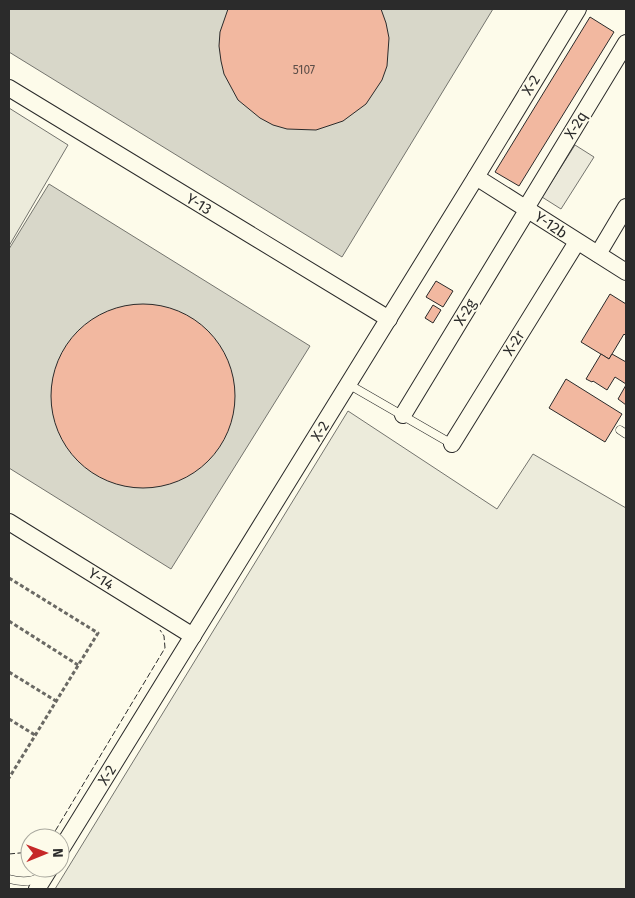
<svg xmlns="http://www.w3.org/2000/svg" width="635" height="898" font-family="'Fira Sans',sans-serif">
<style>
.green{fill:#ecebdb;stroke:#74746e}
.parking{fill:#eceadb;stroke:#74746e}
.water{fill:#d8d7c9;stroke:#74746e}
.building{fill:#f2b8a0;stroke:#2b2b2b}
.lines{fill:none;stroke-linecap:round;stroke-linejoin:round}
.lane-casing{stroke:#2b2b2b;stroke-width:9}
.street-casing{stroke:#2b2b2b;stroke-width:18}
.path{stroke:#6a6964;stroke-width:3;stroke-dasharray:4 2.5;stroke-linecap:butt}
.lane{stroke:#fdfbea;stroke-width:8}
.street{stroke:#fdfbea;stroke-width:16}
.fence{stroke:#2b2b2b;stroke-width:1;stroke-dasharray:6 2.5;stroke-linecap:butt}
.labels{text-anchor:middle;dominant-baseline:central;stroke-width:4;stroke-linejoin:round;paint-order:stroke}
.number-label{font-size:12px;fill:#5d4e48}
.street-label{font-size:15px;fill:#2b2b2b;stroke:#fdfbea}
</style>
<rect width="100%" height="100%" fill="#fdfbea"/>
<g class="green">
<polygon points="9,108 68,145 9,246"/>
<polygon points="348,411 497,509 533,454 626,508 626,889 55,889"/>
</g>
<polygon class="parking" points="575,145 594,157 561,209 542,197"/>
<g class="water">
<polygon points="9,9 493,9 342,257 9,52"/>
<polygon points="49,184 310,346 171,569 9,468 9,249"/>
</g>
<g class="building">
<polygon points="228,9 381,9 386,23 389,38 387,66 382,80 366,104 343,121 316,130 287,129 273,125 260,118 238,100 224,74 221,61 219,46 220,32"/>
<polygon points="590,17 614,32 519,186 495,172"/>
<polygon points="436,281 453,291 443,307 426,297"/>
<polygon points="610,294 626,304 626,336 624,334 609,359 581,342"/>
<circle cx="143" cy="396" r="92"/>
<polygon points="433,305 441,310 433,323 425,318"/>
<polygon points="601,354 609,359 612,354 626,362 626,384 615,377 607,390 593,381 592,382 586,379"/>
<polygon points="566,379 622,414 605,442 549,408"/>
<polygon points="626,385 626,405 618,399"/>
</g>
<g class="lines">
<defs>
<g id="lane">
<polyline points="348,384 452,444"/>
<polyline points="620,430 626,434"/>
<path d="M9 879C20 882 30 883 40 877"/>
</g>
<g id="street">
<polyline points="9,88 389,319"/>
<polyline points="476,177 626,272"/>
<polyline points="526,208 626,43"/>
<polyline points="598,254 626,207"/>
<polyline points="403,415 528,209"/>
<polyline points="452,444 577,242"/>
<polyline points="9,522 193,636"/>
<polyline points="60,851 476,177 578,9"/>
<polyline points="37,889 50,868"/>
</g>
</defs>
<use href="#lane" class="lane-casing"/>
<use href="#street" class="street-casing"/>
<g class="path">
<polyline points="9,578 98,633 9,778"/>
<polyline points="9,621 78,665"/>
<polyline points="9,672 56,701"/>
<polyline points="9,719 35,735"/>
</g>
<use href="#lane" class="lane"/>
<use href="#street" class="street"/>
<g class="fence">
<polyline points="51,838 165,648 164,636 160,630"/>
<polyline points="9,854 30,852"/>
</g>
</g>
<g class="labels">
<g class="number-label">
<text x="304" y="70">5107</text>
</g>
<g class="street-label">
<text transform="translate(531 85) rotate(-59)">X-2</text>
<text transform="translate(576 125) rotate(-58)">X-2q</text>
<text transform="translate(199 204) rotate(31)">Y-13</text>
<text transform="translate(551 225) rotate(34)">Y-12b</text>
<text transform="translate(465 312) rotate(-59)">X-2g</text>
<text transform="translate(514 343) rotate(-58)">X-2r</text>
<text transform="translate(320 431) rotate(-58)">X-2</text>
<text transform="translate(101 579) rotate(32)">Y-14</text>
<text transform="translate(107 775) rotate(-58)">X-2</text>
</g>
</g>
<rect width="635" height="898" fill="none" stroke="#2b2b2b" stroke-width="20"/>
<g transform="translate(45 853) rotate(89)"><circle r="24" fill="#fdfbea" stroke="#a9a89e"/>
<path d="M0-4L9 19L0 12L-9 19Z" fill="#c62828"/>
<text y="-8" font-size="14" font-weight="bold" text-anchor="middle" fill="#2b2b2b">N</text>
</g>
</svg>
